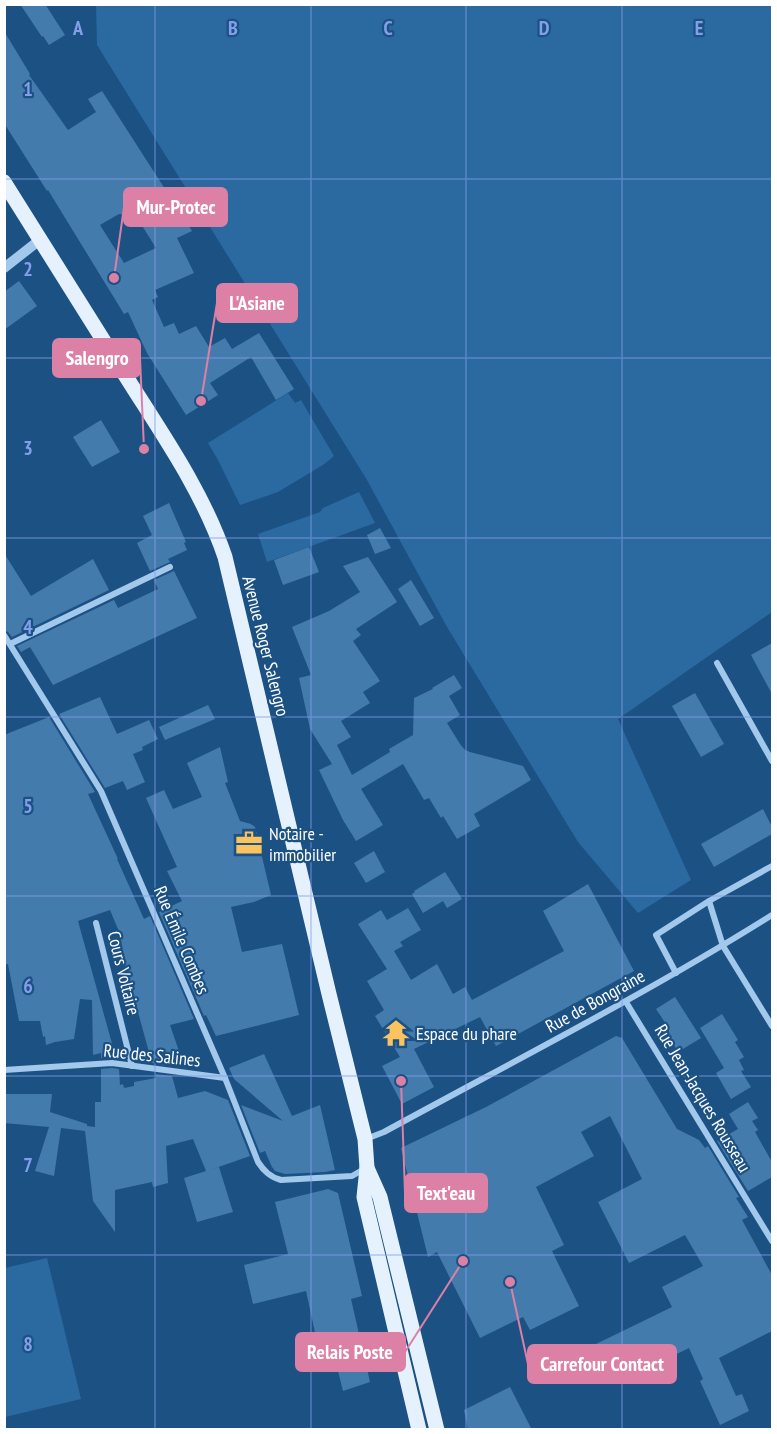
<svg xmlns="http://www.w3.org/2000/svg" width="777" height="1434" font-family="'PT Sans Narrow',sans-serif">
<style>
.green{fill:#2b69a1}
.building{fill:#447bad;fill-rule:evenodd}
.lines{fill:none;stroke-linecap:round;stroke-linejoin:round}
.minor{stroke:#a2c8eb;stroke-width:6}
.tertiary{stroke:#a2c8eb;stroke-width:10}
.primary{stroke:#e6f1fe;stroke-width:15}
.grid{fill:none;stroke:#839eea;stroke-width:1.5;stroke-opacity:0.55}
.labels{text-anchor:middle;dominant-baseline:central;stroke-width:4.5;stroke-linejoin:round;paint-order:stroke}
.street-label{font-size:18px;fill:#fff;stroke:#1c5184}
.poi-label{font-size:18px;fill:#fff;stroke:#1c5184;text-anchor:start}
.grid-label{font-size:20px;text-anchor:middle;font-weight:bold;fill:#839eea;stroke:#1c5184;stroke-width:4.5;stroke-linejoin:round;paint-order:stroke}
.leader{fill:none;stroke:#dd80a5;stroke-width:2}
.callout-dot{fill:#dd80a5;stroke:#1c5184;stroke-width:2}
.callout{fill:#dd80a5;stroke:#dd80a5;stroke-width:2}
.callout-label{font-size:20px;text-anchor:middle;font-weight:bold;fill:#fff}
</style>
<rect width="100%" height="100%" fill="#1c5184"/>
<g class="green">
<polygon points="96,5 772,5 772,612 618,719 691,880 638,913 578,842 447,627 367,480 97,45"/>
<polygon points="288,393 295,403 301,400 334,456 323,465 278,492 240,505 218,460 208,443"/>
<polygon points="359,492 375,523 267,562 258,534 320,512 323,508"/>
<polygon points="47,1258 81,1399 5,1417 5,1268"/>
</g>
<g class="building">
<polygon points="20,4 45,4 65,35 49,45 43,36 42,37"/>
<path d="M4 31 30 74 29 75 68 130 96 112 88 99 102 91 192 231 177 238 194 273 155 290 158 297 152 300 164 327 174 323 179 334 196 326 209 347 225 338 232 349 259 333 294 389 276 400 251 357 210 383 218 395 186 415 147 353 128 312 124 314 48 190 47 191 4 123ZM119 214 136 216 156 248 124 263 100 225Z"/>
<polygon points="19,281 37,306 4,330 4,292"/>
<polygon points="101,420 120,452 92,467 73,437"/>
<polygon points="169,503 186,542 184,543 187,550 168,559 170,562 150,571 137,543 152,535 143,516"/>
<polygon points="380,528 391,548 375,554 367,535"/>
<polygon points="309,547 319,572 283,585 274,560"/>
<polygon points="4,553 31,596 93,559 109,590 12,637 8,632 4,630"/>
<polygon points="368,557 397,602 356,629 361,635 353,641 380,681 363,692 370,703 341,721 351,737 337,745 352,775 390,752 389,749 413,735 414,698 433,689 432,688 454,675 462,688 449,696 460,715 447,723 460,744 465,750 470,752 523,766 531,780 474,814 480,826 457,839 443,816 441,818 429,798 424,800 403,764 361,789 383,825 356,841 343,820 319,770 332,764 310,729 299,678 311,675 292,627 329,611 360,592 343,566"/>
<polygon points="174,571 197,618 53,685 30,647 21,652 17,646 114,600 118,608 158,589 154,580"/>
<polygon points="411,580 434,618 420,626 398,589"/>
<polygon points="772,643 772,694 751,655"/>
<polygon points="695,693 724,744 701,757 672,706"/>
<polygon points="100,697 117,734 149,720 158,739 142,747 143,750 133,754 145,782 127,790 123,781 105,788 59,714"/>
<polygon points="208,705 215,719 165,740 159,727"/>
<polygon points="49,717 95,792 88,794 118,859 117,859 144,919 150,916 194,1019 170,1025 181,1057 165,1056 168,1065 152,1063 125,965 120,934 110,910 78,921 116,1058 101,1058 101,1053 93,1055 92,1000 80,999 74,1039 55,1042 46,1045 45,1036 43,1037 40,1021 19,1021 8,964 4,965 4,735"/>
<polygon points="220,747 228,782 225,783 240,821 251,824 255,827 271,895 254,902 231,907 242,952 282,944 299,1015 216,1036 206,1015 204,1016 159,912 182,901 167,871 177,867 146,798 164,790 173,809 202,797 187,763"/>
<polygon points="763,809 772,827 772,834 714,867 701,844"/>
<polygon points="374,851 385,872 366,883 354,863"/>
<polygon points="445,872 462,899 447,908 443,901 423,913 412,894 415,892 414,891"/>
<polygon points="588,884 634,971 496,1046 480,1017 414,1049 434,1087 402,1104 382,1066 400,1057 375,1016 384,1010 367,981 387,969 358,924 381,910 387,920 408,908 421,930 400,942 403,946 394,951 411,980 437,964 453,994 465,987 472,1000 564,951 543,911"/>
<polygon points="675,997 701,1038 678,1052 663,1026 666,1024 656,1009"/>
<polygon points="722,1014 738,1040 735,1042 744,1057 739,1060 744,1070 741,1071 751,1087 731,1099 716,1073 724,1068 700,1028"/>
<polygon points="616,1036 622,1038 677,1129 699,1140 705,1148 708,1146 739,1197 736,1198 748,1217 742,1220 772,1275 772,1331 719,1358 736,1396 742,1394 749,1411 720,1425 700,1381 703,1379 689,1348 616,1384 596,1344 672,1307 662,1287 703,1266 685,1235 629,1263 598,1202 642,1179 610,1116 581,1132 594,1156 536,1187 564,1245 552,1251 579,1306 530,1330 523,1317 480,1338 437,1252 428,1257 401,1148 486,1107"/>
<polygon points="264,1054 292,1116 320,1105 335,1170 325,1172 285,1174 275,1171 272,1167 265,1151 260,1153 241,1105 283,1121 234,1079 229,1068"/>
<polygon points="112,1068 119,1069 120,1085 123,1084 124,1088 134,1086 134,1082 156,1078 155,1074 172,1076 178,1098 205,1091 228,1100 250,1156 210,1170 219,1167 233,1212 197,1222 184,1178 206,1171 193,1139 166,1146 168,1183 153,1187 152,1182 115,1190 115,1232 93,1201 85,1131 61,1128 54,1176 35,1171 49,1127 4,1123 4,1094 52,1094 50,1112 87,1124 87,1126 95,1127 95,1102 101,1102 101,1069"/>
<polygon points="748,1102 758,1118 752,1121 758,1130 755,1132 772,1162 772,1177 748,1191 717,1141 738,1129 729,1114"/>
<polygon points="328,1189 338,1193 362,1296 351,1299 370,1382 343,1391 334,1355 331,1356 325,1332 316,1337 306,1291 253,1304 244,1265 288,1254 275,1202"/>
<polygon points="510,1387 532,1430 468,1430 464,1410"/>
</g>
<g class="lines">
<g class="minor">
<path d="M4 635 101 791 225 1078 258 1162C264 1171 270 1177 281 1180L352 1176 366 1168"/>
<polyline points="10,644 170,567"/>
<polyline points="717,663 772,761"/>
<polyline points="709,901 723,946 772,1026"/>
<polyline points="96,923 132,1066"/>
<polyline points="676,973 656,935 709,901 772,866"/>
<polyline points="626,1002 772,1241"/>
<polyline points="4,1070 112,1063 225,1078"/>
<path d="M366 1139 384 1132C514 1061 646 994 772 915"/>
</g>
<polyline class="tertiary" points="4,268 41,239"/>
<g class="primary">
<path d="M4 182C47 250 90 318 132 386 167 441 204 495 225 557L329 994 365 1139 367 1168 364 1197 419 1430"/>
<polyline points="367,1168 380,1197 437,1430"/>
</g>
</g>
<path class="grid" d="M155 4V1430M311 4V1430M466 4V1430M622 4V1430M4 179H772M4 358H772M4 538H772M4 717H772M4 896H772M4 1076H772M4 1255H772"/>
<defs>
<symbol id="office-bare" viewBox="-9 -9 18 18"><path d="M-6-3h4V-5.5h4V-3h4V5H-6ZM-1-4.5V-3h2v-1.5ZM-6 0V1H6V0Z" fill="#fbc35f" stroke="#1c5184" stroke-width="2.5" paint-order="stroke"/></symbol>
<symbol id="temple-bare" viewBox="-9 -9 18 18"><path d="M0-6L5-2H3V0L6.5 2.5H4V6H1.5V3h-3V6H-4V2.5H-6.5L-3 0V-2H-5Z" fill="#fbc35f" stroke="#1c5184" stroke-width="2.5" paint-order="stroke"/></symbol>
</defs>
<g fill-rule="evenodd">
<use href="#office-bare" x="230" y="824" width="38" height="38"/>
<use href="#temple-bare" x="377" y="1014" width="38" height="38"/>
</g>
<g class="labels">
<g class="street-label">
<text transform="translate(266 646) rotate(76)">Avenue Roger Salengro</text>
<text transform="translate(182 940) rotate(67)">Rue Émile Combes</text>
<text transform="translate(124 973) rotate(76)">Cours Voltaire</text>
<text transform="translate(595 1001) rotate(-29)">Rue de Bongraine</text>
<text transform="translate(152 1055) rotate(6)">Rue des Salines</text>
<text transform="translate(703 1098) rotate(59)">Rue Jean-Jacques Rousseau</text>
</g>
<g class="poi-label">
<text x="269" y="833">Notaire -<tspan x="269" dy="21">immobilier</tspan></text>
<text x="416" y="1033">Espace du phare</text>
</g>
</g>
<g class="grid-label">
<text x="78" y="35">A</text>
<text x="233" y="35">B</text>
<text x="388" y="35">C</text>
<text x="544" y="35">D</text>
<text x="699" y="35">E</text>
<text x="28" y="96">1</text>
<text x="28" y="276">2</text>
<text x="28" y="455">3</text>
<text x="28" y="634">4</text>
<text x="28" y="813">5</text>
<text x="28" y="993">6</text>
<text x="28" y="1172">7</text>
<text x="28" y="1351">8</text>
</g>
<path class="leader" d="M114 278L124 207M201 401L217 303M144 449L140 358M401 1081L405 1193M463 1261L405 1352M510 1282L528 1364"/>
<g class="callout-dot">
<circle cx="114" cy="278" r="6"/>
<circle cx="201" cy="401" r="6"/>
<circle cx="144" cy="449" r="6"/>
<circle cx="401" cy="1081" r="6"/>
<circle cx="463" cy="1261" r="6"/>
<circle cx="510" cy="1282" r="6"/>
</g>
<g class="callout">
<rect x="124" y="188" width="103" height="38" rx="6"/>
<rect x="217" y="284" width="80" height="38" rx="6"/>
<rect x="53" y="339" width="87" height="38" rx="6"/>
<rect x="405" y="1174" width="82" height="38" rx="6"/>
<rect x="296" y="1333" width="109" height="38" rx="6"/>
<rect x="528" y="1345" width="148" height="38" rx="6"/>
</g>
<g class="callout-label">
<text x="176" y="214">Mur-Protec</text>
<text x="257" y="310">L'Asiane</text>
<text x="97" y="365">Salengro</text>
<text x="446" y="1200">Text'eau</text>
<text x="350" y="1359">Relais Poste</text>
<text x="602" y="1371">Carrefour Contact</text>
</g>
<rect width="777" height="1434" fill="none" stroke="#ffffff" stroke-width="12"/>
</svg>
